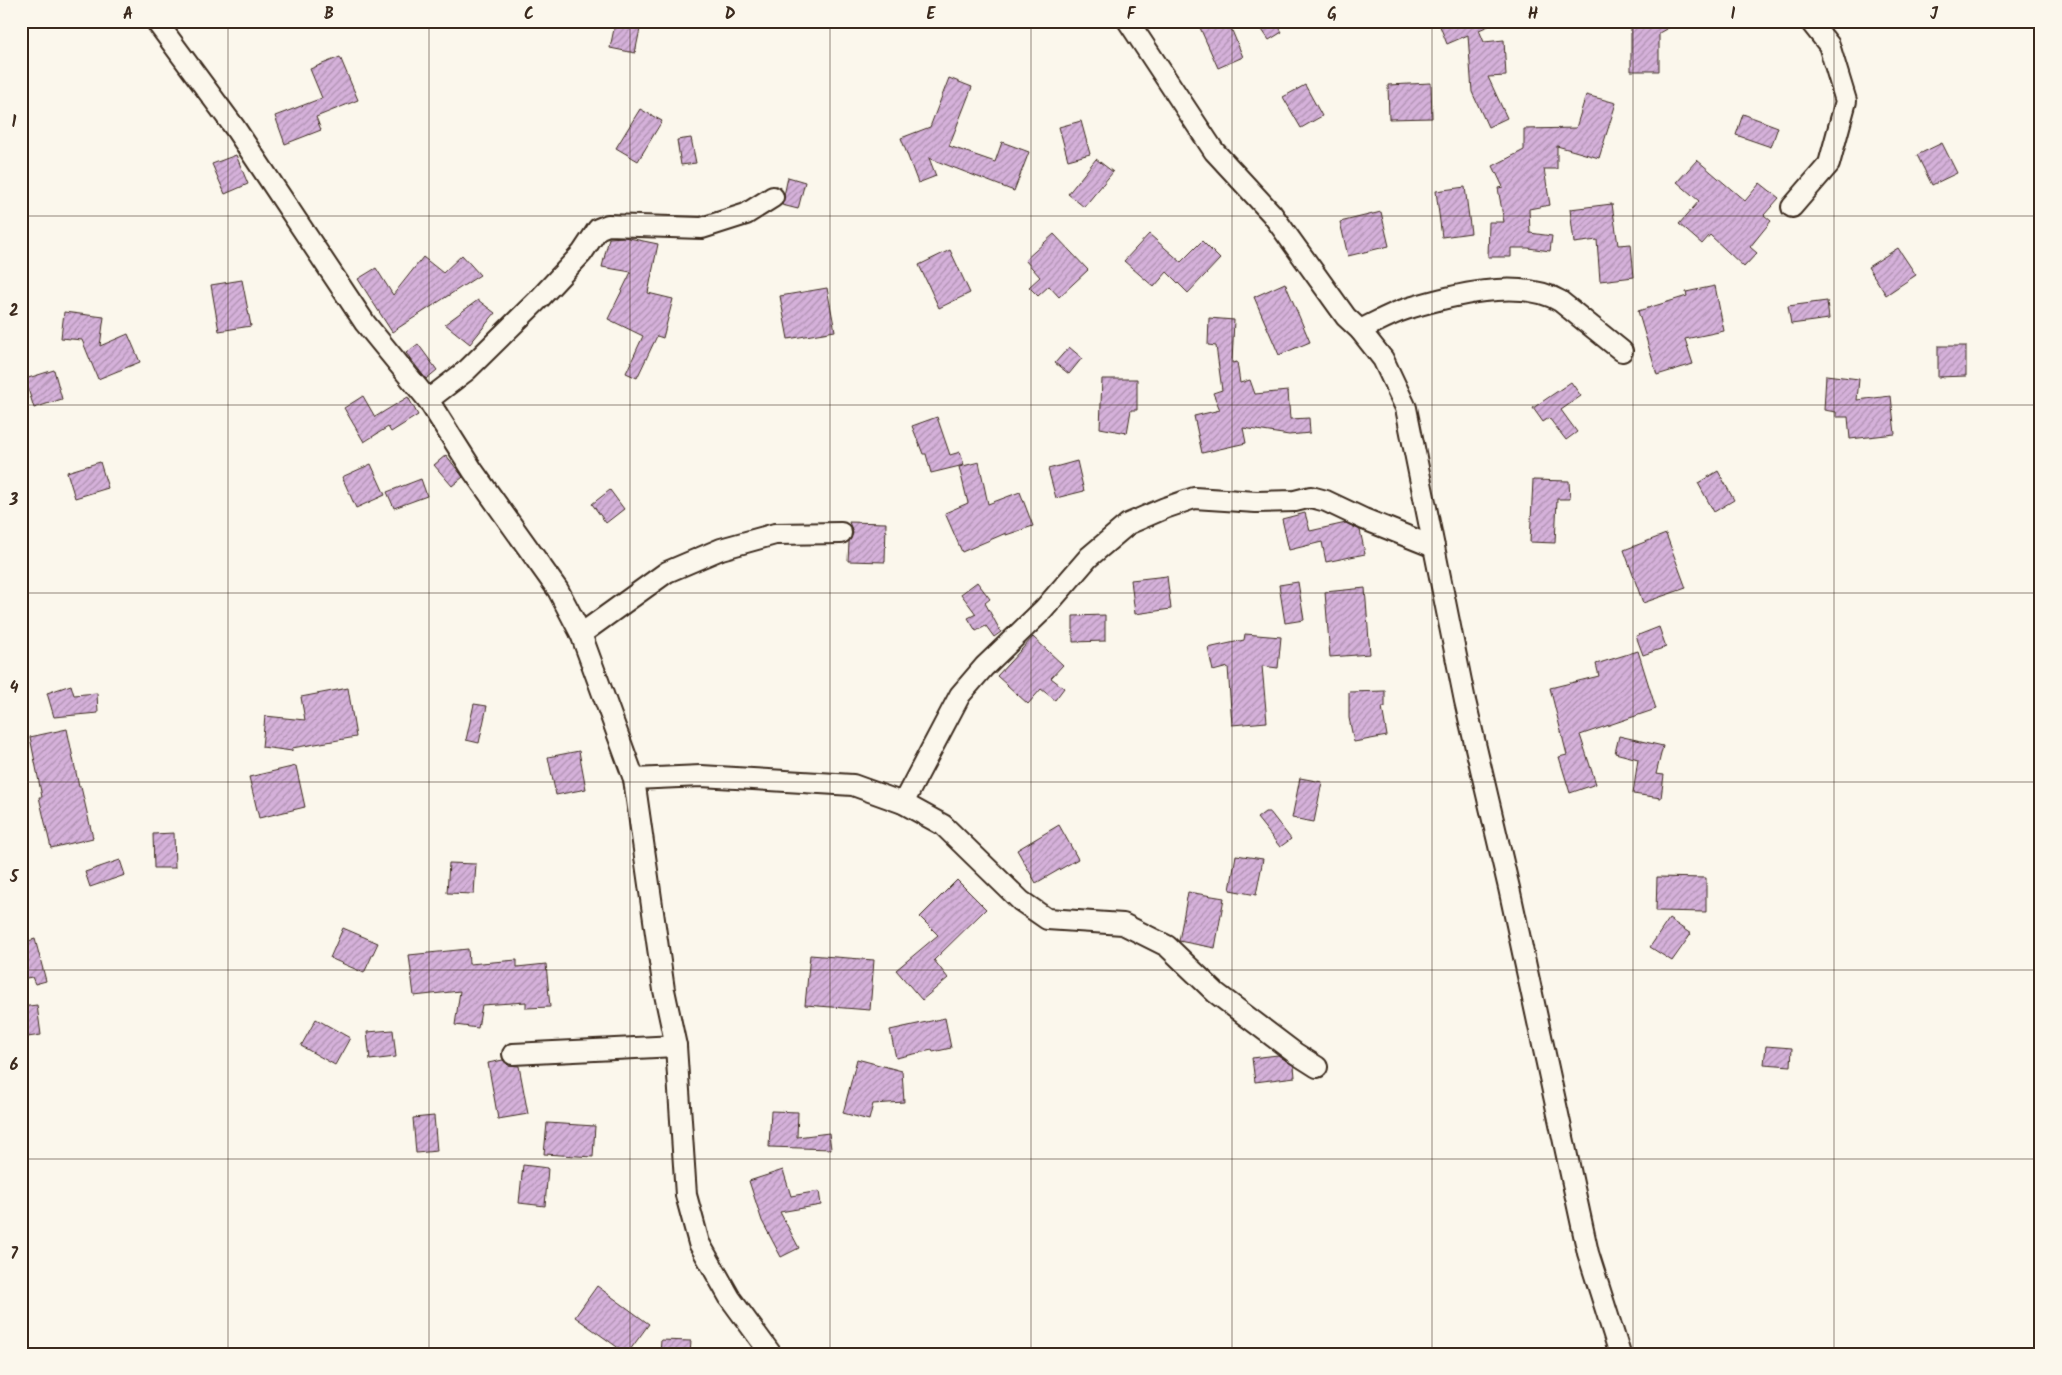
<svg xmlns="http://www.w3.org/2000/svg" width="2062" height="1375" font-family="Kalam,sans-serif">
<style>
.building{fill:url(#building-hatch);stroke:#3b2a1e}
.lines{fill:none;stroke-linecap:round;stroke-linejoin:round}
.street-casing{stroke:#3b2a1e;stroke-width:24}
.street{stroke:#fbf7ec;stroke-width:20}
.grid{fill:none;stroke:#3b2a1e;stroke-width:1;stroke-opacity:0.55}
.neatline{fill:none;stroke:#3b2a1e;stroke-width:2}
.grid-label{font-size:16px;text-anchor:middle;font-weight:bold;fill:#3b2a1e}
</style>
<defs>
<pattern id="building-hatch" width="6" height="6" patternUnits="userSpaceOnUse" patternTransform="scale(1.25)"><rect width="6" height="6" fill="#d5b1da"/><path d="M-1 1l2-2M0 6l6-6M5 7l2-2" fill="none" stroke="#ae90b0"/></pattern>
</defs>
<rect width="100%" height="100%" fill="#fbf7ec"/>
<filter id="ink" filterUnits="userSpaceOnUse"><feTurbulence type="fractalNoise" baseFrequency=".02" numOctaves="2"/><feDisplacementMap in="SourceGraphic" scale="10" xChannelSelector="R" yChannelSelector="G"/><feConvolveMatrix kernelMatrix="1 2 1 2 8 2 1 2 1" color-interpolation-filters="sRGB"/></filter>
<g filter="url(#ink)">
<g class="building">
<polygon points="1197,21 1228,21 1243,57 1218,68"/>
<polygon points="1256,21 1275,21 1282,32 1269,40"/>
<polygon points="1438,21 1500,21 1479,30 1484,42 1504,40 1506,76 1488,77 1507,118 1488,127 1472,92 1468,35 1447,44"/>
<polygon points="1631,23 1677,23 1659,33 1659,71 1631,71"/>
<polygon points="615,24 640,29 635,53 610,48"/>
<polygon points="340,57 358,100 316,117 321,130 285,144 275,116 322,98 310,69"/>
<polygon points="949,78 972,87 949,146 995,162 1002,142 1029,152 1014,191 929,158 936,176 918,183 901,138 930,127"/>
<polygon points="1431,83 1432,118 1389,119 1388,85"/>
<polygon points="1305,85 1322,116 1301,128 1283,97"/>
<polygon points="1586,95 1616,103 1599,158 1557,146 1557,169 1544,169 1550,205 1529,209 1530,233 1552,236 1550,251 1528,248 1511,248 1511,257 1488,257 1489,222 1504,222 1498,188 1503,187 1493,166 1524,150 1524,129 1576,128"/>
<polygon points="640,109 662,121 638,161 616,148"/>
<polygon points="1743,114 1778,127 1771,147 1736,135"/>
<polygon points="1081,121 1090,154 1068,160 1059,127"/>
<polygon points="691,138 696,163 681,165 677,140"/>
<polygon points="1942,143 1957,173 1932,185 1917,155"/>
<polygon points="236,155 248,184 225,194 212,164"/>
<polygon points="1096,159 1113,172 1084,207 1068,194"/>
<polygon points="1697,160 1745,201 1760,183 1779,198 1764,215 1771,221 1750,247 1757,253 1744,267 1710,235 1702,244 1679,224 1699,201 1677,182"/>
<polygon points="788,177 805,182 798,209 782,205"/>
<polygon points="1465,187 1471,233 1442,237 1436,191"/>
<polygon points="1612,204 1618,245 1631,244 1634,277 1600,281 1597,240 1574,243 1570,209"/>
<polygon points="1381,212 1389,246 1348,256 1340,222"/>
<polygon points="1054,234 1088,270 1059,297 1049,286 1038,296 1029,287 1040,277 1025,260"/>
<polygon points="1149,234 1181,262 1202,241 1220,259 1188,293 1167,272 1154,287 1124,261"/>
<polygon points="624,237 658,244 648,293 673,299 663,338 657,336 637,378 626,373 643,336 608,319 631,272 602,267 609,238"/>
<polygon points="1898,248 1916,275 1886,295 1868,267"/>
<polygon points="950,250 970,293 939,308 919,265"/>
<polygon points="462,255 480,275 392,332 358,279 376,268 393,295 423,257 443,273"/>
<polygon points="242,280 251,326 219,331 211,285"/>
<polygon points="1285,283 1310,342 1279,355 1254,297"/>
<polygon points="1715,286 1724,331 1685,339 1693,364 1657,375 1638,311 1687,296 1686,292"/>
<polygon points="827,288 835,331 788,339 780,296"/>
<polygon points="478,300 495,313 470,344 445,324"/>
<polygon points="1827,301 1829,319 1791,324 1788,306"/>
<polygon points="64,312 104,317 100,346 128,334 140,362 98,379 82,340 61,338"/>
<polygon points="1209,318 1234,320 1232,363 1237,362 1240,383 1250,380 1255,394 1288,391 1290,419 1309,418 1310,433 1289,435 1243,428 1246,443 1202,453 1194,416 1220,410 1213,393 1222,390 1216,346 1208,345"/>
<polygon points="418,344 437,370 426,379 406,353"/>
<polygon points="1938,346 1966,346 1966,376 1938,377"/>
<polygon points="1069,347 1082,358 1069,374 1055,363"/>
<polygon points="54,370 62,399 34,408 25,379"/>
<polygon points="1826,375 1859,379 1857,400 1891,396 1895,434 1850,439 1848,417 1836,417 1836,412 1824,410"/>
<polygon points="1102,379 1137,379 1137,410 1131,410 1127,433 1100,428"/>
<polygon points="1571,382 1581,396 1561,410 1577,432 1566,440 1549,418 1543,422 1533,408"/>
<polygon points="363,396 375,417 408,397 418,415 391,432 388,427 364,442 344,408"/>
<polygon points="937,417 950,455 960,452 964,465 931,473 926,454 923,454 912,426"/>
<polygon points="446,455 463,477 452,486 434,465"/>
<polygon points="1077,461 1084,491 1056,498 1048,469"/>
<polygon points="100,462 108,488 75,498 67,472"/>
<polygon points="979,462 988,504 1020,492 1033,526 1006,535 1006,533 962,552 945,513 968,503 959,467"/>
<polygon points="371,464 385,495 356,508 342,477"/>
<polygon points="1718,471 1734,500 1714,512 1698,483"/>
<polygon points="421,479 427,496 394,508 387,492"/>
<polygon points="1533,480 1569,481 1570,499 1557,499 1555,543 1530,542"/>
<polygon points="610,490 624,509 606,523 592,504"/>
<polygon points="1305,513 1310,531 1346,523 1360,530 1365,554 1326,562 1322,542 1289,550 1282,519"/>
<polygon points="849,522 886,523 885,562 848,561 849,542 853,533"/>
<polygon points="1666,534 1686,588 1643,603 1624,550"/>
<polygon points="1167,576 1171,609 1135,614 1131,580"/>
<polygon points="977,582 990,599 985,603 1001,632 994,637 986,626 976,631 968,618 976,614 961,594"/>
<polygon points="1298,582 1304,620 1285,623 1279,585"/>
<polygon points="1365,588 1370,654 1330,657 1325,592"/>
<polygon points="1105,615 1105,641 1073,642 1073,616"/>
<polygon points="1659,627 1666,647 1643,655 1636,636"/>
<polygon points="1245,634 1281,637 1278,668 1262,666 1267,722 1232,725 1228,667 1213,671 1208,648 1244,640"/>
<polygon points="1033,637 1063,665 1051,678 1064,688 1055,700 1041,689 1028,704 997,676"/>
<polygon points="1638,651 1656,709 1580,735 1596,784 1570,793 1559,757 1567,755 1550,688 1599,676 1596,664"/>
<polygon points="71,685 74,695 97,693 98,713 54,717 47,693"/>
<polygon points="348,688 356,737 292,748 292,751 262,747 265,716 305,720 301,697"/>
<polygon points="1385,691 1385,707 1382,707 1387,736 1354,742 1349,718 1349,692"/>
<polygon points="474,704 487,706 479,743 466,740"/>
<polygon points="67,729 79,787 81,787 93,838 51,848 39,797 42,797 30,737"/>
<polygon points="1619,736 1663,746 1656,774 1664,775 1661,798 1633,794 1638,759 1615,753"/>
<polygon points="579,751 586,789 556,795 548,757"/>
<polygon points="296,766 305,807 259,818 249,777"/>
<polygon points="1300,778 1322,782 1314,822 1292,818"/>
<polygon points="1265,812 1270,812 1291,839 1280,847 1257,818"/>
<polygon points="1059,825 1078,859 1036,883 1017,850"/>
<polygon points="174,833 175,868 154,868 153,834"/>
<polygon points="1236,855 1263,859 1256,895 1230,890"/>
<polygon points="120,860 125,875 90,887 85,872"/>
<polygon points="449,863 476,864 474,894 447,893"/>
<polygon points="1657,877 1706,878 1706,912 1656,911"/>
<polygon points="957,880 986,909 934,960 948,978 922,1000 896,970 938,935 920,917"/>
<polygon points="1188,892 1224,898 1215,948 1179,941"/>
<polygon points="1669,919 1691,934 1672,961 1650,947"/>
<polygon points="343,928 378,943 364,973 330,958"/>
<polygon points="35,939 46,981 35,984 32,977 21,979 21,964 28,962 22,943"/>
<polygon points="468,949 469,964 517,960 517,967 546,964 550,1007 526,1008 526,1002 482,1005 478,1028 455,1025 460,991 414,996 409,955"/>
<polygon points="810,955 874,960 870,1010 805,1005"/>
<polygon points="37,1005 41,1035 21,1038 21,1007"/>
<polygon points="945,1018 951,1048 933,1052 932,1050 896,1058 890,1030"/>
<polygon points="316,1019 350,1038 335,1065 301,1046"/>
<polygon points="393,1030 396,1057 370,1060 367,1032"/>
<polygon points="1766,1046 1792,1048 1791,1066 1764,1064"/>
<polygon points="1278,1055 1294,1066 1295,1077 1255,1082 1252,1058"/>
<polygon points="857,1059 902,1071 904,1102 873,1104 869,1120 843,1113"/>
<polygon points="503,1060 508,1065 519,1066 528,1114 498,1119 488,1063"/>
<polygon points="771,1111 798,1112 797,1137 829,1133 831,1149 769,1147"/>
<polygon points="434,1116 437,1151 416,1153 413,1118"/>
<polygon points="547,1123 595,1126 593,1157 544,1154"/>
<polygon points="523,1165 548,1168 545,1206 519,1203"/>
<polygon points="783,1170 791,1196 819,1191 821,1205 780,1212 799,1248 781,1257 762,1221 749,1181"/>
<polygon points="597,1286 649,1324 627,1354 575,1317"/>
<polygon points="661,1340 691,1341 690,1354 660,1354"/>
</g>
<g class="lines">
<defs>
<g id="street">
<polyline points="156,21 235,128 365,323 428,400 473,471 558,590 581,634 634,779 664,990 676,1046 686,1195 699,1243 730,1298 771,1354"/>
<polyline points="1128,21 1214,151 1272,214 1346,317 1360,330 1383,359 1406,408 1465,701 1509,888 1588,1253 1620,1354"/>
<polyline points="1792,207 1829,164 1846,101 1829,45 1810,21"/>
<path d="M1360 330C1375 323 1390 314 1406 309 1449 296 1519 277 1560 301L1622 351"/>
<polyline points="428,400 467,370 540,298 582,253 598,229 608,225 702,228 746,214 773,197"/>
<polyline points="581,634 667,572 721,549 775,534 841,533"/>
<polyline points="634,779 701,776 853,785 903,803 943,825 1021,901 1047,919 1123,924 1167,946 1216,993 1295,1053 1317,1067"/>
<polyline points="903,803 960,695 984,667 1044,609 1089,557 1128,524 1165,508 1194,498 1256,502 1295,501 1311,497 1326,501 1364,519 1434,547"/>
<polyline points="513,1054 676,1046"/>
</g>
</defs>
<use href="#street" class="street-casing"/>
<use href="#street" class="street"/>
</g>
</g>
<path class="grid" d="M228 21V1354M429 21V1354M630 21V1354M830 21V1354M1031 21V1354M1232 21V1354M1432 21V1354M1633 21V1354M1834 21V1354M21 216H2041M21 405H2041M21 593H2041M21 782H2041M21 970H2041M21 1159H2041"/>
<rect width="2062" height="1375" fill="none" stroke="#fbf7ec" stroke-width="55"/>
<rect x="28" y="28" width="2006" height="1320" class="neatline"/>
<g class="grid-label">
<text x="128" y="19">A</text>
<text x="329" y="19">B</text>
<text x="529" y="19">C</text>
<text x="730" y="19">D</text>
<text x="931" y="19">E</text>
<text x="1131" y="19">F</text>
<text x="1332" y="19">G</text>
<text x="1533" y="19">H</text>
<text x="1733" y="19">I</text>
<text x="1934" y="19">J</text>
<text x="14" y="127">1</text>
<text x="14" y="316">2</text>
<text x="14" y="505">3</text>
<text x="14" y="693">4</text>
<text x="14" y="882">5</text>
<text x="14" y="1070">6</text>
<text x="14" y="1259">7</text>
</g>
</svg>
